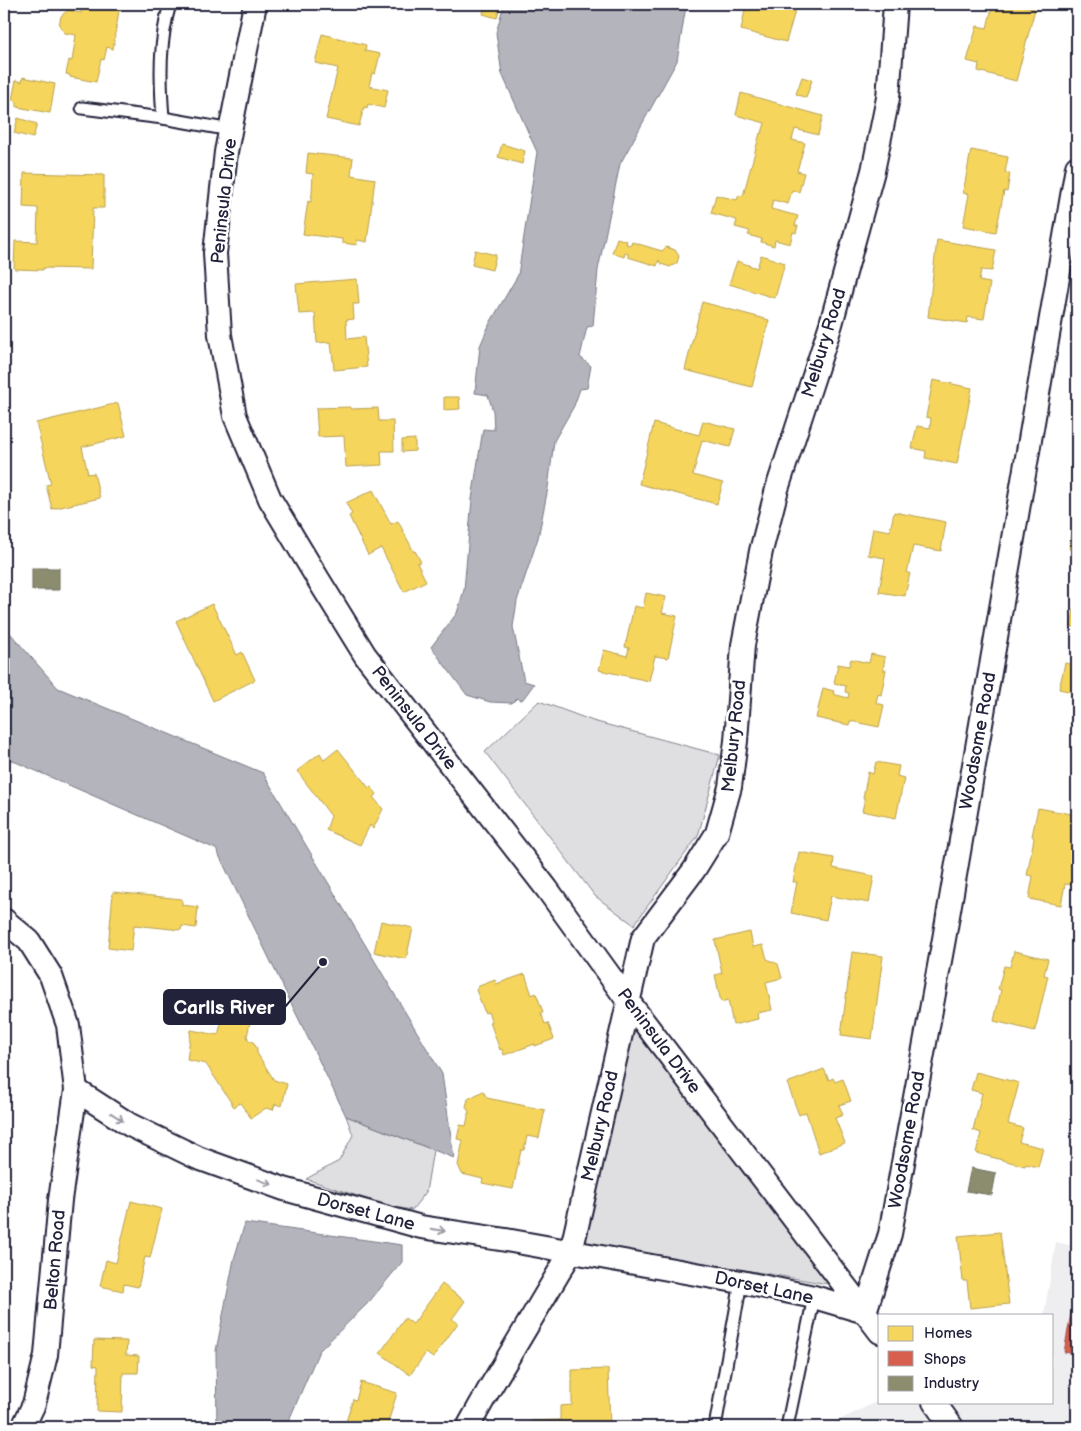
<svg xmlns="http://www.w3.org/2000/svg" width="1081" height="1431" font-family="'Balsamiq Sans',sans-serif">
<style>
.built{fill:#eeeef1}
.green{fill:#dfdfe2;stroke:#80808e}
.water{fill:#b4b4bc;stroke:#7a7a88}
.homes{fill:#f6d55c;stroke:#b69f52}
.shops{fill:#d6604d;stroke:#a04d48}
.industry{fill:#8c8c6e;stroke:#6c6c5f}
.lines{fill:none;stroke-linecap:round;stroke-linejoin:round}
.service-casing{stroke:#22223b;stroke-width:15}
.minor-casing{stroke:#22223b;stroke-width:26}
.service{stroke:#fff;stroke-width:11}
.minor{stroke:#fff;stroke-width:22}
.oneway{stroke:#9c9ca7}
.labels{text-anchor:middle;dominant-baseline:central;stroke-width:5;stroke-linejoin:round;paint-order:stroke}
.street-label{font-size:18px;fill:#22223b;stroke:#fff}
.leader{fill:none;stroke:#22223b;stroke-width:2}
.callout-dot{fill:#22223b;stroke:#fff;stroke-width:2}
.callout{fill:#22223b;stroke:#22223b;stroke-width:2}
.callout-label{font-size:19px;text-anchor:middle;font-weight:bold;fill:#fff}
</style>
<rect width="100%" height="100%" fill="#fff"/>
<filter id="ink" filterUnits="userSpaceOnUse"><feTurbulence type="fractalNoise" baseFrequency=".02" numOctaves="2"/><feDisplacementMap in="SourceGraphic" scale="10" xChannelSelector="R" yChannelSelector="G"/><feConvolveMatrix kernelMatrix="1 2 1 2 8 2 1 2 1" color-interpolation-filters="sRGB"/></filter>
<g filter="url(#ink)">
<polygon class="built" points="1056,1242 1077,1247 1077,1427 837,1427 835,1422 880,1400 880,1402 1052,1402 1052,1315 1044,1315"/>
<g class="green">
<polygon points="539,701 593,721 720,755 698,836 634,925 595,896 485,752"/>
<polygon points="634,1029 828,1284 585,1243"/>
<polygon points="346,1116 433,1150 426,1192 412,1210 388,1206 306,1179 339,1161 353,1135"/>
</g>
<g class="water">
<polygon points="504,4 692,4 685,12 677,61 620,164 598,270 593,326 587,327 580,357 591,366 587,388 580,389 574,406 554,441 548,488 538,538 517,601 513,627 524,681 534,684 523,699 520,700 517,698 512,703 490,702 467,695 431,647 457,613 464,590 472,499 483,429 494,430 493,411 488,395 475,393 480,346 490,323 518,275 537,152 502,74 496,33"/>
<polygon points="4,626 58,688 263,773 442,1074 454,1158 346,1116 216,849 4,757"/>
<polygon points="245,1223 402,1245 402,1262 369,1302 319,1351 286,1427 217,1427 216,1351 234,1259"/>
</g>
<g class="homes">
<polygon points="82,4 120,4 113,49 107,47 104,60 101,59 96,82 70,77 70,75 66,74 69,60 72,61 76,35 65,33 59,25 61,16 68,10 81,13"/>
<polygon points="485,4 500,4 497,18 483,14"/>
<polygon points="746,4 792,4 790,10 795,11 786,42 741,30"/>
<polygon points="993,4 1015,4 1035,9 1016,81 978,71 979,64 967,61 977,26 987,28"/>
<polygon points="322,34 366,45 365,51 380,54 375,74 372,73 369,86 388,90 384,108 368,104 367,108 364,107 359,126 326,119 338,68 315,63"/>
<polygon points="23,77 55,84 50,113 17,107 17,102 12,100 16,80 22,82"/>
<polygon points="802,77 812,80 806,98 796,94"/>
<polygon points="741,93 823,116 818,135 795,129 792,140 805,143 797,171 804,173 799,192 792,190 788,204 773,200 771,209 798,216 795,226 798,226 796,233 793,232 790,244 775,240 774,246 761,242 762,239 748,235 750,231 735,227 737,220 711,213 716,195 737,200 739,195 743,196 760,133 762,133 765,123 736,115"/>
<polygon points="18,118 37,124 33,138 14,133"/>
<polygon points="502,144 525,151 522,164 498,157"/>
<polygon points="971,150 1008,157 1005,173 1010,173 1007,192 1004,191 996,232 963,226 969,194 963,193"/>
<polygon points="308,153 353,158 351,175 375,179 367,242 357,240 357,245 342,243 342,239 303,234 308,201 311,202 312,193 313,174 306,173"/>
<polygon points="24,173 104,175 104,208 93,208 91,269 43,268 43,270 14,269 15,241 37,242 38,208 23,207"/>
<polygon points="617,238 627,241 626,244 631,245 632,242 662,251 666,247 675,250 679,256 677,263 670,267 661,264 659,260 657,266 628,257 628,254 625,253 624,257 612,253"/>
<polygon points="937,240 996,250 992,271 981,270 979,281 990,283 984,319 968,317 967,323 928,317"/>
<polygon points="475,250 496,255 492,270 472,265"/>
<polygon points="761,255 785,263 775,298 729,284 737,261 757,268"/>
<polygon points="357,279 359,304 353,304 354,319 346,320 347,339 364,337 367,367 334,370 331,342 317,343 315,313 299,314 296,284"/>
<polygon points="702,302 769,320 752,387 685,370"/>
<polygon points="933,380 972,388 957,464 925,458 926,451 912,448 917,426 930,428 931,418 926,417"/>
<polygon points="444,397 459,397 460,409 444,410"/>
<polygon points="118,403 126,436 82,447 88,474 94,473 100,498 52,509 46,485 51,484 36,423"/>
<polygon points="351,407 351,409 378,408 379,421 393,421 394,451 381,451 382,465 346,467 344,436 318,437 316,408"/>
<polygon points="703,421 735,429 730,447 702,440 693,475 723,483 717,504 639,484 654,423 699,435"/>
<polygon points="415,439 415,451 402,452 402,440"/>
<polygon points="373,490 391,524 398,521 414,552 415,551 421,562 417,563 426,581 404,592 381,548 368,555 349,516 352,514 346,503"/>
<polygon points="894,512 946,522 941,551 913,546 907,573 910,573 905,596 879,592 885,558 868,555 873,528 890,531"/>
<polygon points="1077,513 1077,550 1069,549"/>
<polygon points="646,593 666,597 662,613 677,616 668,658 655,656 649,681 599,670 604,650 627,656 629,648 625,647 634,606 643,608"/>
<polygon points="212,604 237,655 242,652 255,680 213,701 176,621"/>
<polygon points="1074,610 1077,611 1077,628 1071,626"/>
<polygon points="871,654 885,657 883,670 886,670 881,695 878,694 876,703 884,705 879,727 850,721 849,725 816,718 823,688 834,691 833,694 848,698 849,693 845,692 846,686 834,683 838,664 849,666 851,659 869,663"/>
<polygon points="1077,656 1077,693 1059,689 1065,663 1075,665"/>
<polygon points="338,749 369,788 371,787 377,794 373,797 383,809 373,829 370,825 360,845 326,830 331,816 297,771 320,753 324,760"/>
<polygon points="876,762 899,766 897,776 904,778 896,818 862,811 865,798 863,798 868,772 873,774"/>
<polygon points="1038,808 1077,815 1077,836 1073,856 1077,857 1077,867 1074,885 1065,884 1061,905 1029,899 1033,876 1027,875 1034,838 1032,836"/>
<polygon points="799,852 834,858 833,868 874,876 869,903 831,896 826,920 791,913 797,882 793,882"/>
<polygon points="113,892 182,899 182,905 198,907 196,928 182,926 181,930 134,925 131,951 108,948"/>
<polygon points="381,921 413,928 406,959 374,952"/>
<polygon points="750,932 753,947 763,945 767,959 778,964 782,978 766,982 772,1010 757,1013 758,1019 733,1025 728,1000 721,1002 715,975 722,973 715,940"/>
<polygon points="1014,951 1048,959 1044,975 1048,976 1035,1031 994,1021 1001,990 998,989 1004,966 1010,967"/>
<polygon points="852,952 883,956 872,1039 841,1035"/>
<polygon points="525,974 532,995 536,993 543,1012 541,1013 545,1024 548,1023 554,1039 535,1046 535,1044 504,1055 502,1049 500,1050 490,1022 492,1022 488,1012 485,1013 476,990 479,986 495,980 496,984"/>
<polygon points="223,1017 250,1023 247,1036 249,1041 253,1041 257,1049 257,1053 274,1080 287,1084 282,1106 275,1104 273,1110 266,1108 251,1118 240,1103 234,1107 206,1064 187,1060 191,1030 218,1035"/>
<polygon points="4,1047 10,1047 8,1065 4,1064"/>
<polygon points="824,1069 829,1080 833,1078 835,1082 843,1079 851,1101 839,1105 843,1115 835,1118 845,1143 819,1153 806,1112 799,1115 787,1083"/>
<polygon points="976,1072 1019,1083 1008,1124 1023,1128 1019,1142 1043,1148 1038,1167 1026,1164 1025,1166 976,1153 981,1133 973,1130 982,1093 971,1090"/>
<polygon points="483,1091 487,1098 545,1110 539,1138 527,1136 524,1150 521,1150 513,1189 482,1183 483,1179 462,1174 458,1165 463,1140 457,1139 460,1125 466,1126 469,1112 466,1107 468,1099"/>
<polygon points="4,1165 8,1166 7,1191 4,1191"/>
<polygon points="131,1201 162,1209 150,1258 145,1257 138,1287 124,1284 123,1291 100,1286 106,1260 116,1263"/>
<polygon points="1000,1232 1009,1304 970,1308 967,1281 963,1281 958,1236"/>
<polygon points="442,1284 465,1301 452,1319 458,1323 433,1358 426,1353 410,1375 380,1353 405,1318 413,1324"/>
<polygon points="94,1340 127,1341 126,1355 139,1356 138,1373 123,1373 122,1412 97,1411 98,1366 93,1365"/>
<polygon points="608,1369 610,1427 531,1427 531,1421 560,1420 560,1406 572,1405 572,1370"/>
<polygon points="361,1382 397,1393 387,1426 390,1427 333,1427 335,1422 345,1425 353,1399 356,1400"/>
</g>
<polygon class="shops" points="1077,1280 1077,1354 1064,1352"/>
<g class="industry">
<rect x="32" y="568" width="27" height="22"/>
<polygon points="971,1168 996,1173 992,1195 966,1191"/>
</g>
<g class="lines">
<defs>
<g id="service">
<polyline points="82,108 163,118 231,130"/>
<path d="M163 118C160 79 159 41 170 4"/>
<polyline points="715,1427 741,1282"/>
<polyline points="787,1427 814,1297"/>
</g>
<g id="minor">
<polyline points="255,4 226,152 215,253 220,335 235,416 270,499 318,579 365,655 547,889 628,1001 880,1332"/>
<polyline points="4,920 29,941 51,976 68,1025 76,1090 60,1200 46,1355 34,1404 23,1427"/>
<polyline points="76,1090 130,1125 198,1158 284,1189 421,1227 506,1240 741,1282 814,1297 865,1312 890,1234 944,939 1077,167"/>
<polyline points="934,1402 952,1427"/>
<polyline points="468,1427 487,1393 571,1252 643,938 694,870 717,833 730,787 736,741 743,645 761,551 777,489 831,324 873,171 888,98 895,4"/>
</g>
</defs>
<use href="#service" class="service-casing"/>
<use href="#minor" class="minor-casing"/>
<use href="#service" class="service"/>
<use href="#minor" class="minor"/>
</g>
<defs><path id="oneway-shaft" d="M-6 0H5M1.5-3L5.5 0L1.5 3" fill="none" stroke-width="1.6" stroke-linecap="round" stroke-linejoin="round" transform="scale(1.25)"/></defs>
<g class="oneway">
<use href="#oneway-shaft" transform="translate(117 1117) rotate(33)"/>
<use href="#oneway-shaft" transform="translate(265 1182) rotate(20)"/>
<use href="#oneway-shaft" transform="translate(438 1230) rotate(9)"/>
</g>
</g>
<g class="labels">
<g class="street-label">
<text transform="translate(224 201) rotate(-84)">Peninsula Drive</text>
<text transform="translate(824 343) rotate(-73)">Melbury Road</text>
<text transform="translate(414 718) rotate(52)">Peninsula Drive</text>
<text transform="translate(734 736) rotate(-84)">Melbury Road</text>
<text transform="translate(978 741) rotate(-80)">Woodsome Road</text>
<text transform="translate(659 1041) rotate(53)">Peninsula Drive</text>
<text transform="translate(600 1126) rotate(-77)">Melbury Road</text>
<text transform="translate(907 1140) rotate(-80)">Woodsome Road</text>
<text transform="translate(366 1212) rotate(15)">Dorset Lane</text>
<text transform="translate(55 1260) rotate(-85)">Belton Road</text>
<text transform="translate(764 1288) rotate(12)">Dorset Lane</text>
</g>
</g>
<path class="leader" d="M323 962L285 1007"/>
<circle class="callout-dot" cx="323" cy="962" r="5"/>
<rect class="callout" x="164" y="990" width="121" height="34" rx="5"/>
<g class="callout-label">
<text x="224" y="1014">Carlls River</text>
</g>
<rect width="1081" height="1431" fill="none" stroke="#fff" stroke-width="20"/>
<rect x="10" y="10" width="1061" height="1411" fill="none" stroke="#22223b" stroke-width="2" filter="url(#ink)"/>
<rect x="878" y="1314" width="175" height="90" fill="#ffffff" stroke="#a7a7b1"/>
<rect x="888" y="1326" width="25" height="15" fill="#f6d55c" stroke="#a7a7b1"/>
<text x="924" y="1338" font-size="15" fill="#22223b">Homes</text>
<rect x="888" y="1351" width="25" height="15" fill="#d6604d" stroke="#a7a7b1"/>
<text x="924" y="1364" font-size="15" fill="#22223b">Shops</text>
<rect x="888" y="1376" width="25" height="15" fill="#8c8c6e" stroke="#a7a7b1"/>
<text x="924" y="1388" font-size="15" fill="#22223b">Industry</text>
</svg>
